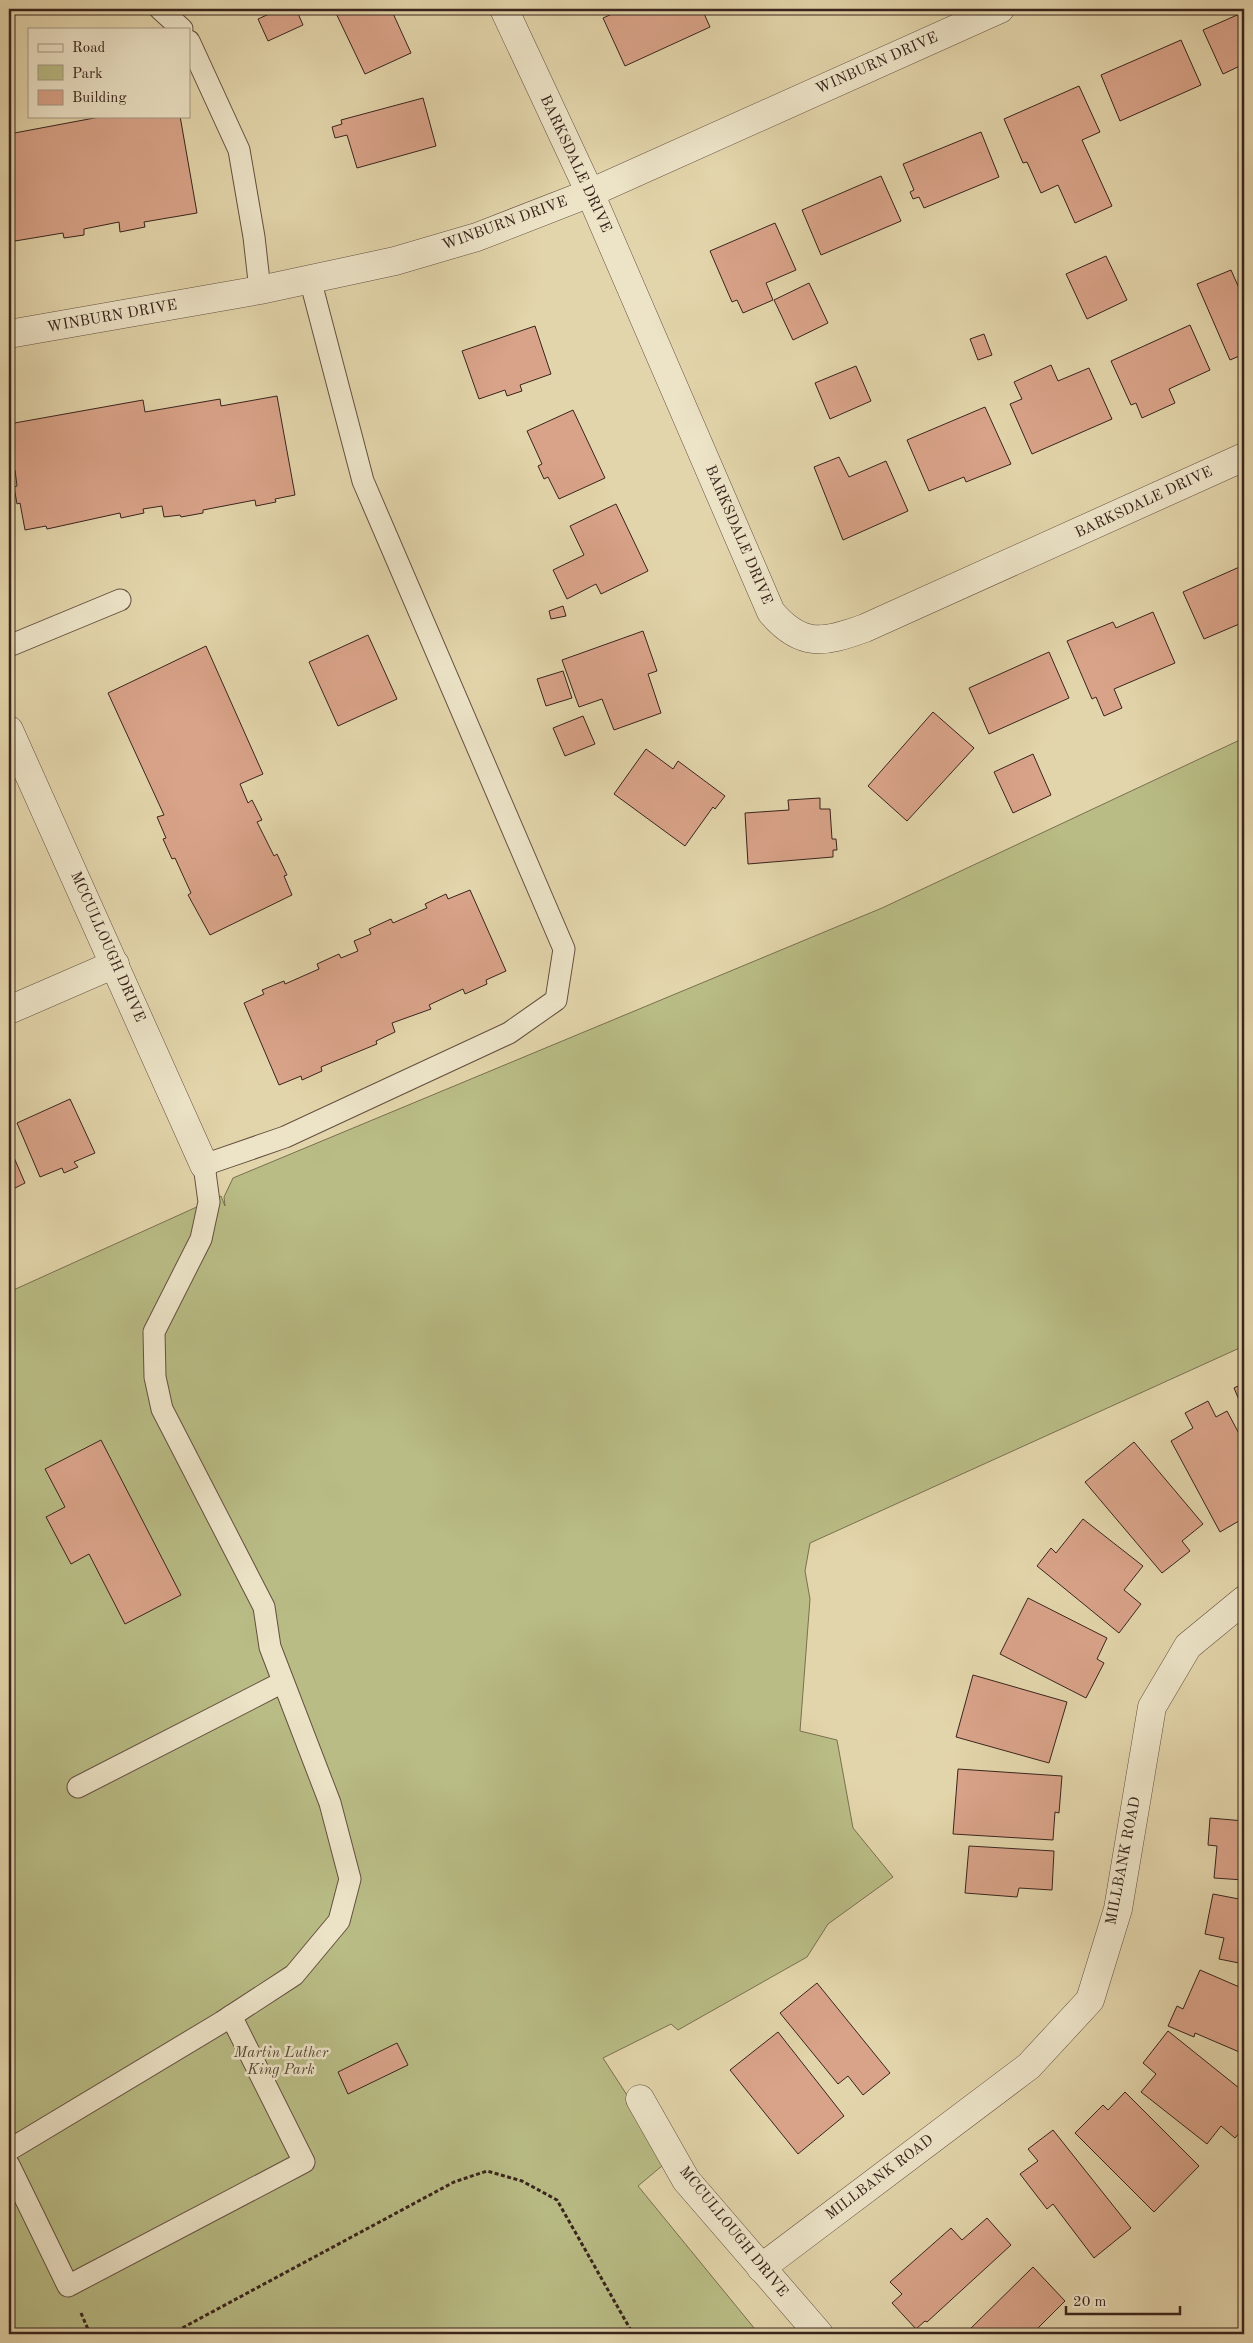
<svg xmlns="http://www.w3.org/2000/svg" width="1253" height="2343" font-family="'Old Standard TT',serif">
<style>
.green{fill:#b9bc85;stroke:#797050}
.building{fill:#d9a389;stroke:#39241c}
.lines{fill:none;stroke-linecap:round;stroke-linejoin:round}
.lane-casing{stroke:#645040;stroke-width:23}
.street-casing{stroke:#645040;stroke-width:29}
.path{stroke:#39241c;stroke-width:3;stroke-dasharray:4 2.5;stroke-linecap:butt}
.lane{stroke:#ede4c8;stroke-width:21}
.street{stroke:#ede4c8;stroke-width:28}
.labels{text-anchor:middle;dominant-baseline:central;stroke-width:5;stroke-linejoin:round;paint-order:stroke}
.street-label{font-size:15px;fill:#39241c;stroke:#ede4c8}
.park-label{font-size:15px;font-style:italic;fill:#594a36;stroke:#ede4c8}
</style>
<rect width="100%" height="100%" fill="#e3d5ab"/>
<filter id="stains"><feTurbulence type="fractalNoise" baseFrequency=".004" numOctaves="4"/><feColorMatrix values="0 0 0 0 .2 0 0 0 0 .09 0 0 0 0 .02 0 0 0 .5 -.17"/></filter>
<radialGradient id="worn" r=".72"><stop offset=".6" stop-color="#630" stop-opacity="0"/><stop offset="1" stop-color="#630" stop-opacity=".3"/></radialGradient>
<polygon class="green" points="1244,738 1244,1346 810,1543 805,1571 810,1599 800,1731 837,1740 853,1828 893,1877 828,1924 807,1957 678,2030 671,2024 603,2058 669,2160 638,2186 759,2334 9,2334 9,1292 221,1196 225,1206 224,1197 233,1178 882,908"/>
<g class="building">
<polygon points="280,9 296,9 303,25 268,41 258,19"/>
<polygon points="334,9 391,9 411,53 365,74"/>
<polygon points="623,9 702,9 710,27 625,66 603,18"/>
<polygon points="1244,12 1244,64 1223,74 1203,30"/>
<polygon points="1181,40 1201,85 1120,121 1101,75"/>
<polygon points="1079,86 1100,132 1082,140 1112,206 1075,223 1058,185 1041,193 1027,162 1023,163 1004,119"/>
<polygon points="423,98 436,146 357,168 347,135 335,138 332,127 342,124 341,120"/>
<polygon points="105,116 180,116 197,213 144,222 145,227 120,232 119,222 84,229 84,235 64,238 63,233 15,241 13,234 9,235 9,134"/>
<polygon points="981,132 999,177 924,208 919,197 913,199 910,192 914,190 903,164"/>
<polygon points="881,176 901,221 821,255 802,210"/>
<polygon points="775,223 796,270 766,283 773,300 743,313 737,300 732,302 710,251"/>
<polygon points="1106,256 1127,300 1087,319 1066,274"/>
<polygon points="1231,270 1239,288 1244,285 1244,354 1230,360 1197,284"/>
<polygon points="809,283 828,323 793,340 774,300"/>
<polygon points="1190,325 1210,370 1169,389 1175,403 1142,418 1136,403 1131,405 1111,361"/>
<polygon points="535,326 551,374 520,385 522,391 507,396 505,390 479,399 462,351"/>
<polygon points="984,334 992,355 978,360 970,339"/>
<polygon points="1051,365 1058,381 1089,368 1112,419 1032,454 1010,404 1022,399 1014,382"/>
<polygon points="856,366 871,401 830,419 815,383"/>
<polygon points="277,396 295,495 275,499 276,502 256,506 255,500 203,510 203,513 181,517 180,515 164,517 162,506 143,509 144,513 121,518 120,513 47,529 46,526 25,530 20,503 17,504 14,487 17,486 15,470 12,470 9,452 12,450 9,424 143,400 145,412 220,399 221,406"/>
<polygon points="985,407 1011,464 966,482 964,477 929,491 907,440"/>
<polygon points="573,410 605,478 559,499 548,477 544,479 538,466 542,464 527,431"/>
<polygon points="839,457 849,477 886,461 908,511 843,540 814,467"/>
<polygon points="616,504 648,571 601,594 596,584 567,599 553,570 584,555 570,526"/>
<polygon points="1244,565 1244,622 1204,639 1183,592"/>
<polygon points="563,606 566,616 551,619 549,611"/>
<polygon points="1153,612 1175,663 1114,689 1122,708 1104,716 1096,697 1092,699 1067,641 1113,622 1116,628"/>
<polygon points="643,631 657,671 648,674 661,713 614,730 602,699 579,707 562,660"/>
<polygon points="368,635 397,699 338,726 309,662"/>
<polygon points="206,646 263,774 240,784 248,803 252,800 262,820 257,822 274,856 277,854 287,875 284,876 292,895 210,935 188,895 191,893 175,858 172,859 163,839 166,838 157,817 164,815 108,693"/>
<polygon points="1049,652 1069,698 989,734 969,688"/>
<polygon points="563,671 572,698 546,706 537,679"/>
<polygon points="933,712 974,748 907,821 868,786"/>
<polygon points="583,716 595,744 565,756 553,728"/>
<polygon points="646,749 673,769 678,761 725,796 715,809 713,807 685,846 614,794"/>
<polygon points="1033,754 1051,795 1013,813 994,772"/>
<polygon points="820,798 820,809 830,809 832,839 836,839 837,850 833,850 833,857 748,864 745,813 789,810 788,800"/>
<polygon points="470,890 506,971 486,980 487,984 465,994 463,989 429,1005 431,1009 392,1023 395,1032 376,1041 377,1044 321,1067 322,1071 302,1080 301,1076 279,1085 244,1003 264,994 262,990 284,981 285,984 319,969 317,964 339,954 341,958 358,951 354,941 371,934 369,929 391,919 393,923 427,908 425,904 446,894 448,899"/>
<polygon points="70,1099 95,1153 74,1162 78,1167 64,1173 62,1168 40,1177 17,1123"/>
<polygon points="9,1146 25,1183 9,1191"/>
<polygon points="1244,1383 1244,1412 1234,1388"/>
<polygon points="1208,1401 1216,1417 1227,1411 1244,1443 1244,1518 1220,1532 1171,1441 1193,1428 1185,1413"/>
<polygon points="101,1440 181,1595 125,1624 89,1554 71,1564 46,1517 65,1507 45,1469"/>
<polygon points="1134,1442 1203,1524 1182,1541 1190,1551 1162,1573 1085,1482"/>
<polygon points="1083,1519 1143,1566 1124,1590 1141,1604 1119,1633 1037,1566 1051,1548 1056,1553"/>
<polygon points="1028,1598 1107,1638 1097,1659 1104,1663 1086,1698 1000,1654"/>
<polygon points="973,1675 1067,1702 1049,1763 956,1737"/>
<polygon points="958,1769 1062,1776 1059,1813 1055,1812 1053,1840 953,1834"/>
<polygon points="1210,1818 1244,1821 1244,1880 1214,1878 1217,1846 1208,1845"/>
<polygon points="969,1846 1054,1851 1052,1890 1019,1888 1017,1897 965,1893"/>
<polygon points="1213,1894 1244,1900 1244,1964 1219,1959 1224,1938 1205,1934"/>
<polygon points="1200,1970 1244,1989 1244,2054 1195,2033 1194,2037 1168,2026 1177,2006 1183,2009"/>
<polygon points="817,1983 890,2073 863,2095 848,2076 838,2084 780,2013"/>
<polygon points="1168,2031 1244,2092 1244,2127 1235,2138 1221,2126 1207,2144 1141,2092 1156,2074 1143,2063"/>
<polygon points="778,2032 844,2116 798,2154 730,2070"/>
<polygon points="397,2043 408,2065 348,2094 338,2072"/>
<polygon points="1125,2092 1199,2166 1154,2212 1075,2133 1103,2105 1108,2110"/>
<polygon points="1053,2130 1131,2228 1094,2258 1053,2204 1047,2209 1020,2174 1038,2161 1028,2149"/>
<polygon points="987,2218 1011,2245 927,2322 925,2321 916,2329 892,2303 902,2294 890,2282 951,2228 962,2240"/>
<polygon points="1033,2267 1065,2301 1032,2334 965,2334"/>
</g>
<g class="lines">
<defs>
<g id="lane">
<polyline points="160,9 182,29"/>
<polyline points="189,41 239,150 254,237 260,290"/>
<polyline points="9,646 120,600"/>
<polyline points="78,1787 283,1682"/>
<polyline points="9,2150 222,2022 294,1975 339,1921 350,1879 330,1803 270,1647 264,1607 162,1409 155,1377 154,1332 201,1239 209,1202 204,1165 285,1137 509,1033 556,1000 564,949 363,481 310,279"/>
<polyline points="9,2165 68,2286 304,2162 231,2016"/>
</g>
<g id="street">
<path d="M504 9 590 193 771 612C801 648 824 643 865 628L1244 457"/>
<polyline points="9,334 260,290 395,261 477,237 590,193 1000,9"/>
<polyline points="9,730 204,1165"/>
<polyline points="9,1010 115,964"/>
<polyline points="640,2099 686,2180 819,2334"/>
<polyline points="761,2268 1029,2066 1090,2000 1118,1909 1152,1707 1188,1646 1244,1600"/>
</g>
</defs>
<use href="#lane" class="lane-casing"/>
<use href="#street" class="street-casing"/>
<g class="path">
<polyline points="81,2313 90,2334"/>
<polyline points="171,2334 454,2182 487,2171 522,2181 557,2200 633,2334"/>
</g>
<use href="#lane" class="lane"/>
<use href="#street" class="street"/>
</g>
<g class="labels">
<g class="street-label">
<text transform="translate(877 64) rotate(-24)">WINBURN DRIVE</text>
<text transform="translate(575 164) rotate(65)">BARKSDALE DRIVE</text>
<text transform="translate(505 224) rotate(-20)">WINBURN DRIVE</text>
<text transform="translate(112 317) rotate(-10)">WINBURN DRIVE</text>
<text transform="translate(1144 503) rotate(-25)">BARKSDALE DRIVE</text>
<text transform="translate(738 535) rotate(67)">BARKSDALE DRIVE</text>
<text transform="translate(107 947) rotate(66)">MCCULLOUGH DRIVE</text>
<text transform="translate(1124 1861) rotate(-79)">MILLBANK ROAD</text>
<text transform="translate(880 2178) rotate(-37)">MILLBANK ROAD</text>
<text transform="translate(733 2232) rotate(51)">MCCULLOUGH DRIVE</text>
</g>
<g class="park-label">
<text x="281" y="2053">Martin Luther<tspan x="281" dy="17">King Park</tspan></text>
</g>
</g>
<rect width="1253" height="2343" fill="none" stroke="#e3d5ab" stroke-width="30"/>
<rect x="10" y="10" width="1233" height="2323" fill="none" stroke="#39241c" stroke-width="2.5"/>
<rect x="15" y="15" width="1223" height="2313" fill="none" stroke="#39241c"/>
<rect x="28" y="28" width="162" height="90" fill="#ede4c8" stroke="#a59783"/>
<rect x="38" y="44" width="25" height="8" fill="#ede4c8" stroke="#a59783"/>
<text x="72" y="52" font-size="15" fill="#39241c">Road</text>
<rect x="38" y="65" width="25" height="15" fill="#b9bc85" stroke="#a59783"/>
<text x="72" y="78" font-size="15" fill="#39241c">Park</text>
<rect x="38" y="90" width="25" height="15" fill="#d9a389" stroke="#a59783"/>
<text x="72" y="102" font-size="15" fill="#39241c">Building</text>
<path d="M1066 2306v8h114v-8" fill="none" stroke="#39241c" stroke-width="2.5"/>
<text x="1073" y="2306" font-size="15" fill="#39241c" stroke="#ede4c8" stroke-width="4" paint-order="stroke">20 m</text>
<rect width="100%" height="100%" filter="url(#stains)"/>
<rect width="100%" height="100%" fill="url(#worn)"/>
</svg>
